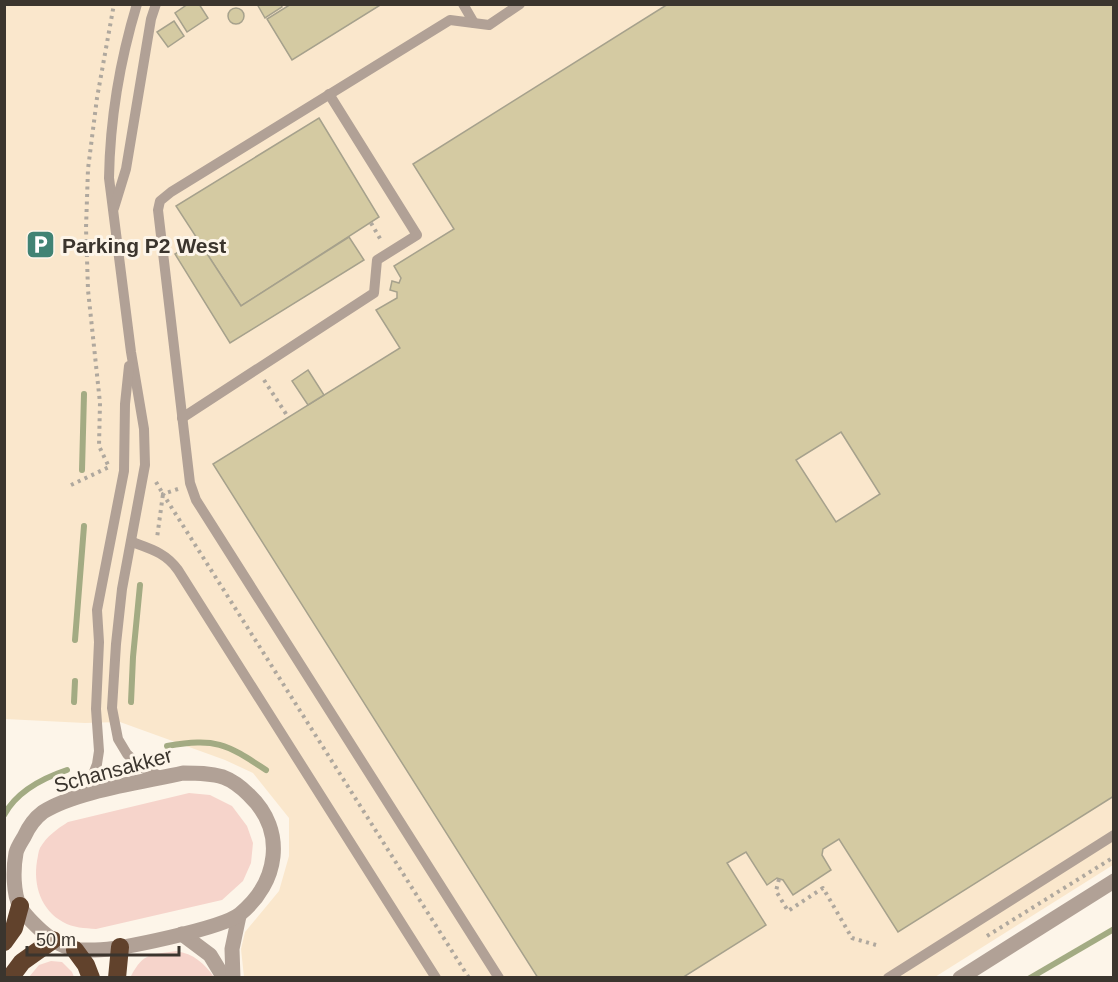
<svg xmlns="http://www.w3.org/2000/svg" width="1118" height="982" font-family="Helvetica,sans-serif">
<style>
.built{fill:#fae7cc}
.green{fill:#f6d4cb}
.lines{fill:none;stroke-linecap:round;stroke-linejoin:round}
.stream{stroke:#a3ab83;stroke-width:6}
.building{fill:#d4caa2;stroke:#a6a18c;stroke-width:1.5;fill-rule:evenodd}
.path{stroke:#afa89e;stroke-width:4;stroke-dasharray:3 4.5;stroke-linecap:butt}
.service{stroke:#b1a196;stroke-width:10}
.minor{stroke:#b1a196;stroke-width:15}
.tertiary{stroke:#b1a196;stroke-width:15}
.motorway{stroke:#61422c;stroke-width:18}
.labels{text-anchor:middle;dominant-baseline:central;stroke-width:6;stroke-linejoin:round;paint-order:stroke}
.poi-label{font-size:21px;font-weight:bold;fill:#3b352e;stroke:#fdf5e9;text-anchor:start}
.street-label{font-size:21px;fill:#3b352e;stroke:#fdf5e9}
</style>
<rect width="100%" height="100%" fill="#fdf5e9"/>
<polygon class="built" points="4,5 1113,5 1113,865 935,977 244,977 241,949 245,932 279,891 289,856 289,818 253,773 225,760 120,722 85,723 5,719"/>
<g class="green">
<path d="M189 793 210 795 232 806 247 826 253 843 251 863 243 881 222 900 96 929C85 928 73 928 63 922 41 910 33 885 37 861 38 857 38 852 40 848 47 836 57 829 68 822Z"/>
<path d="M176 951C194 954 204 963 214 977H127L131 976C144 952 151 955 176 951Z"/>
<polygon points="51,961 62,962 72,972 74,977 29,977 39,965"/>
</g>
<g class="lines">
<g class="stream">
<polyline points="82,470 84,394"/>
<polyline points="75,640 84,526"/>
<polyline points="74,702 75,681"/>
<polyline points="131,702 133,657 140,585"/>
<path d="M167 746C216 738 225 743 266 770"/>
<path d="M4 815C17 791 43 778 67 770"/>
<polyline points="1030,978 1114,929"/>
</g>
</g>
<g class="building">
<polygon points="188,4 199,4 208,18 187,32 175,13"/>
<polygon points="257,4 281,4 282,7 265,18"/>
<polygon points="291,4 382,4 292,60 267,19"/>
<path d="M668 4H1114V796L898 932 839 839 823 849 822 855 831 870 793 895 783 880 777 878 767 885 746 852 727 863 766 925 682 978H538L213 464 400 348 376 310 397 298V292L390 290 392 281 399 283 401 278 394 266 454 229 413 164ZM841 432 880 494 836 522 796 460Z"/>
<circle cx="236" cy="16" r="8"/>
<polygon points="174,21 184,36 168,47 157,32"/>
<polygon points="319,118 379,217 241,306 176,206"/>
<polygon points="349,237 364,260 230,343 175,254 198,240 241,306"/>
<polygon points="308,370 324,395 308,405 292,381"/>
</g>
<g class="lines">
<g class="path">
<polyline points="371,223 382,242"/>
<polyline points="264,380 288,417"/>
<polyline points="156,482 163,494 157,538"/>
<polyline points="71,485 109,467 99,446 100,403 88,290 86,228 88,169 97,98 114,4"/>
<polyline points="178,489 163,494 469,978"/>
<polyline points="779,879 776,891 788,911 823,888 852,938 876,945"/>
<polyline points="987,936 1114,857"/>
</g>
<g class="service">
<path d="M137 4C120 60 110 120 109 178L131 352 144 429 145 465 122 589 116 644 112 708 118 739 127 754 142 768 163 777"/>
<polyline points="463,4 474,23"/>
<polyline points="114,208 126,169 151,19 156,4"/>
<polyline points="182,418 374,293 377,260 417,235 329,94"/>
<path d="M132 542C151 549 166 553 178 570L436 978"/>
<polyline points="85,795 97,764 99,751 96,709 99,642 97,610 124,471 125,404 129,366"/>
<polyline points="499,978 196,500 190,483 158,210 160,201 171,192 450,20 489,25 520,4"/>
<polyline points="888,978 1114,835"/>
</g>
<g class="minor">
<polyline points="182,934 210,955 224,978"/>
<polyline points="233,978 232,949 239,916"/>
<polyline points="960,978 1114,881"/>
</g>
<path class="tertiary" d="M183 773C197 773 210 773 223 777 234 781 242 788 249 795 287 831 278 883 240 914 223 928 119 950 95 950 89 950 83 950 77 950 66 948 53 941 45 934 36 926 26 917 20 907 13 893 13 869 16 853 17 848 21 842 24 837 28 828 35 818 43 812 76 791 144 782 183 773Z"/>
<g class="motorway">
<polyline points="4,942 14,928 20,906"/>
<polyline points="75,950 86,965 91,978"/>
<polyline points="10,978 22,962 53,940"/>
<polyline points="117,978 120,947"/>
</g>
</g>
<defs>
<symbol id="parking-square" viewBox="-11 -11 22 22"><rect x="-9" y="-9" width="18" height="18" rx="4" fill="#418374" stroke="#fdf5e9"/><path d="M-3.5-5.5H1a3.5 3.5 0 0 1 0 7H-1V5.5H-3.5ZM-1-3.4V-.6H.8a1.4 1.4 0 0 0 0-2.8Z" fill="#fff"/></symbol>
</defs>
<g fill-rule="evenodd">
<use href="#parking-square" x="24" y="228" width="33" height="33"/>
</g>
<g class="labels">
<g class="poi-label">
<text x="62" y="245">Parking P2 West</text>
</g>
<g class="street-label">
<text transform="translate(113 770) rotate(-15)">Schansakker</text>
</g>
</g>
<rect width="1118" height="982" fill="none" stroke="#3b352e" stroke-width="12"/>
<path d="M27 946v9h152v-9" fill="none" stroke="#3b352e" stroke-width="3"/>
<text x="36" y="946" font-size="18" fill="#3b352e" stroke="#fdf5e9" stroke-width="4.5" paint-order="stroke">50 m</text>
</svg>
